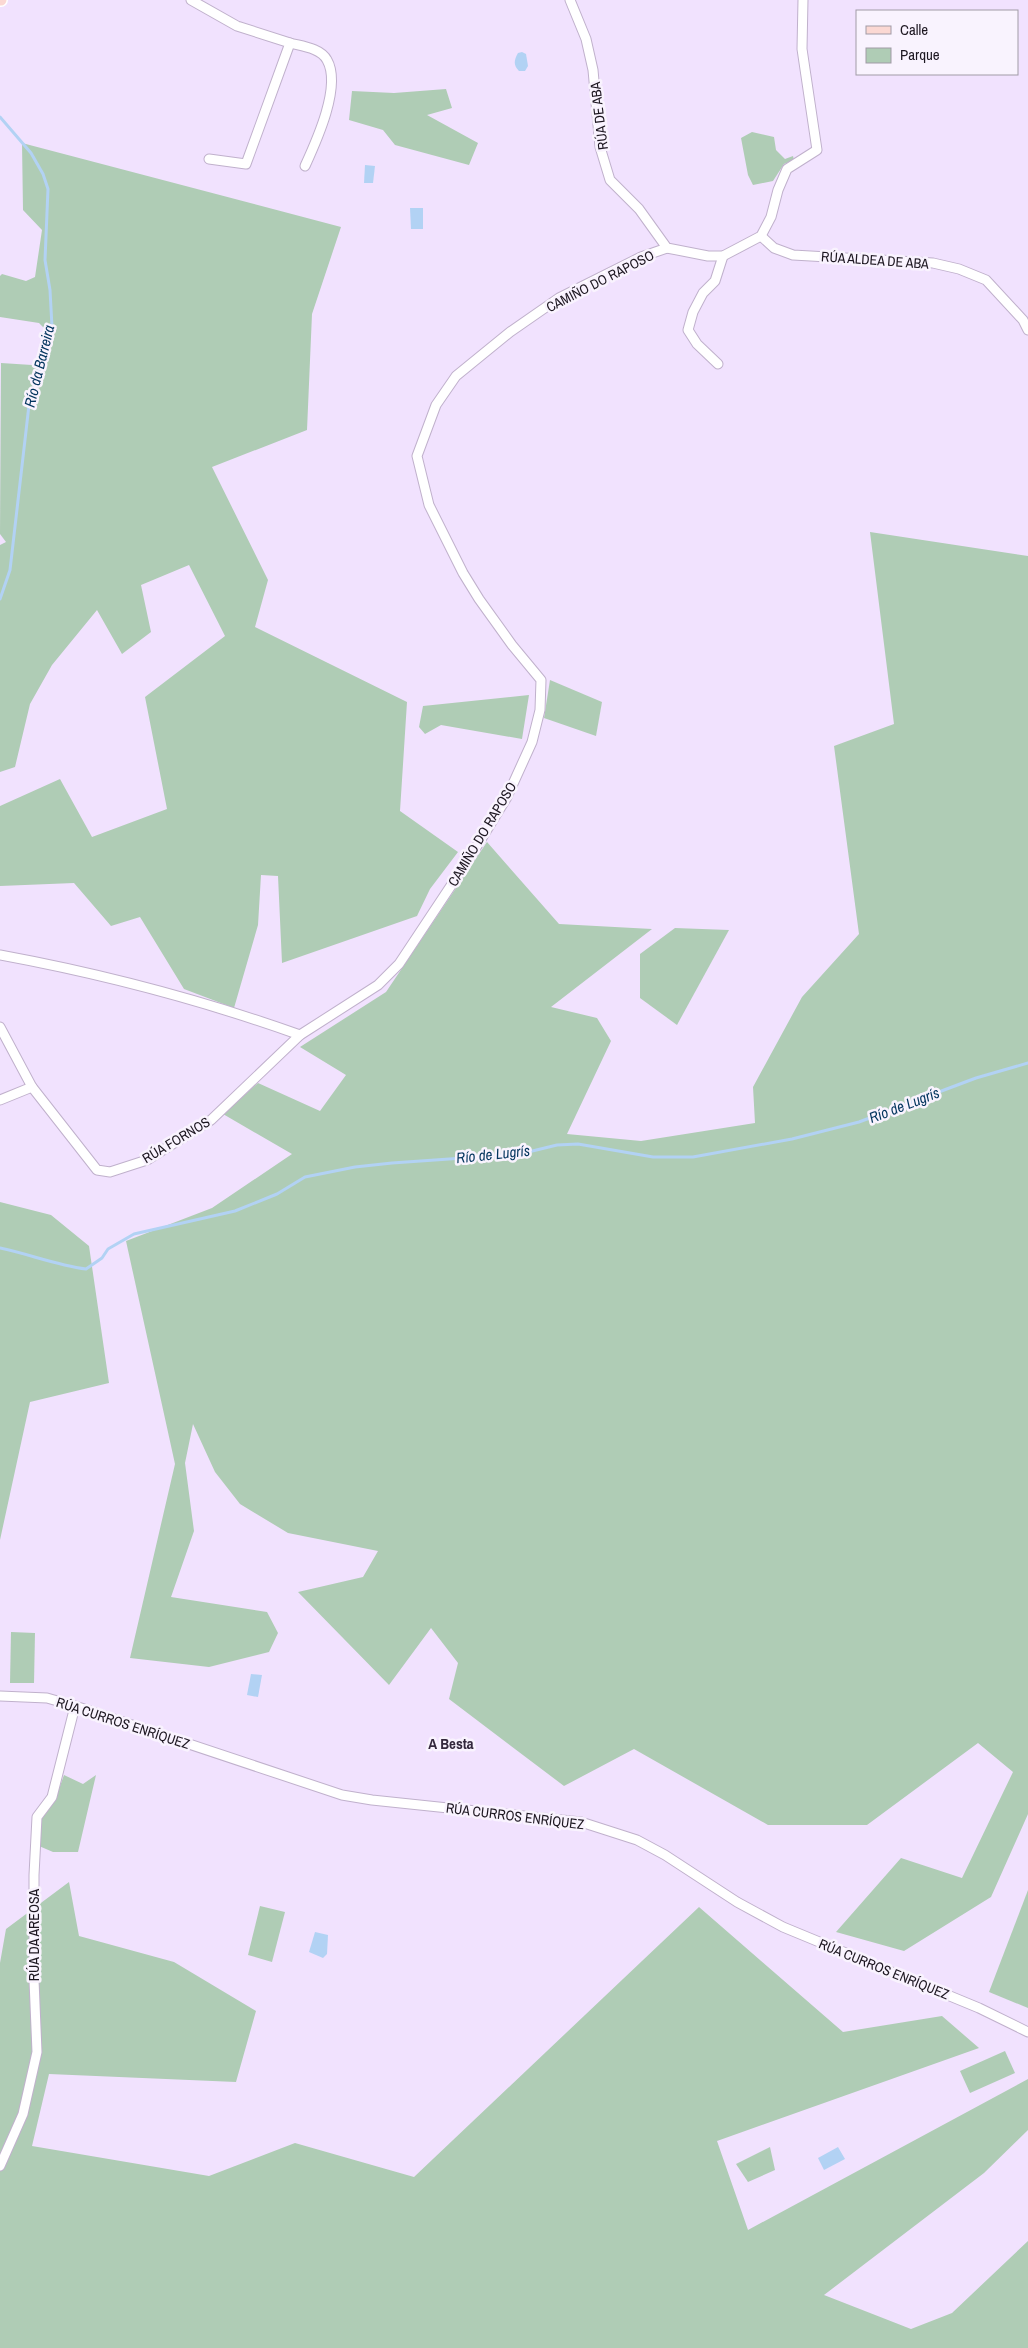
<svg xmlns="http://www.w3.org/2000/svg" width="1028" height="2348" font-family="'Archivo Narrow',sans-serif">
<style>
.green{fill:#afccb5}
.water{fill:#b2d2f4}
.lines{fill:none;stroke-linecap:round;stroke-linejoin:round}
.stream{stroke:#b2d2f4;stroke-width:3}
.minor-casing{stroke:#c0b1cc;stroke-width:11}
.major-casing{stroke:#fff;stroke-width:14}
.minor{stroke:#fff;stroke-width:9}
.major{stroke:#fbd8d3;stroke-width:11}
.labels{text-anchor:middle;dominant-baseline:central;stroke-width:5;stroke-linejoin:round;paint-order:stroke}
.street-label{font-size:14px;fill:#1d1721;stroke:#f9f3fe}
.water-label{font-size:15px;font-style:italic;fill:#03355e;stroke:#f9f3fe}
.neighbourhood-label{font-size:15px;font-weight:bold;fill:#34283d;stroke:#f9f3fe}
</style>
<rect width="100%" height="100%" fill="#f1e2fe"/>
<g class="green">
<polygon points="446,89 452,108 427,115 478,143 469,165 395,145 383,130 349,120 352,91 394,93"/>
<polygon points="752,132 774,137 776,150 785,159 793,156 794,160 784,164 773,181 753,185 748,175 741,138"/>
<polygon points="22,143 341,227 312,314 307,430 212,467 268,580 255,627 407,702 400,811 458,852 430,889 417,916 282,963 278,876 261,875 258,925 234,1008 184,989 140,917 111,926 74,883 0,886 0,806 60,779 92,837 167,809 145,697 225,636 189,565 141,585 151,632 122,654 97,610 52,665 30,704 15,767 0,772 0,545 6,542 0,534 1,363 32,365 50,344 52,336 39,323 0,317 0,276 2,274 26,281 35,277 42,230 23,210"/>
<polygon points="870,532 1028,556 1028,1814 991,1897 904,1951 836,1932 901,1858 962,1878 1013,1772 978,1743 867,1825 768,1825 634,1749 564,1786 449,1699 458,1663 431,1628 389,1685 298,1592 363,1577 378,1551 288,1533 240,1504 215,1472 193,1424 185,1463 194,1531 171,1597 267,1612 278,1633 269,1652 209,1667 130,1658 175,1464 126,1241 212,1208 292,1154 223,1114 258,1083 320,1111 346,1075 300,1047 386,992 487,842 559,924 652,929 551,1007 597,1018 611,1041 567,1134 641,1141 755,1123 753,1087 802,997 859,934 834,746 894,724"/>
<polygon points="550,680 602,702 596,736 544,718"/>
<polygon points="529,695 522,739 441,725 425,734 419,727 423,706"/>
<polygon points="675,928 729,930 677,1025 640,998 640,954"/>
<polygon points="0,1202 51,1215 89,1246 109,1383 30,1402 0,1540"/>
<polygon points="11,1632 35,1633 34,1683 10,1683"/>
<polygon points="64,1775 83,1784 96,1775 78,1852 53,1852 39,1846 41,1819 55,1800"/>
<polygon points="69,1882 79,1936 174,1962 256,2011 236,2082 49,2074 32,2146 209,2176 295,2143 414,2177 699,1907 843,2032 942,2016 979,2048 717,2141 748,2230 1028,2079 1028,2130 984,2173 824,2295 911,2329 952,2313 1028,2241 1028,2348 0,2348 0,1963 6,1929"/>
<polygon points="1028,1890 1028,2008 989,1992"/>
<polygon points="260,1906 285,1912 272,1962 248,1955"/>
<polygon points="1005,2051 1015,2073 970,2093 960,2071"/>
<polygon points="770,2147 775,2170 748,2182 736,2164"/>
</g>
<g class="water">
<path d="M522 52 526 54 528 66 525 71H519C513 65 514 60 518 53Z"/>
<polygon points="365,165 375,166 373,183 364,183"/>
<polygon points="410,208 423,208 423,229 411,229"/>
<polygon points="251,1674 262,1675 258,1697 247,1695"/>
<polygon points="315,1932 328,1935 327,1954 323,1958 309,1952"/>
<polygon points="838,2147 845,2159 824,2170 818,2158"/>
</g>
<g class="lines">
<g class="stream">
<polyline points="0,117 31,153 43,174 48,189 45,260 50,290 52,327 29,405 10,570 0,599"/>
<path d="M0 1248C29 1254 56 1265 86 1269L102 1258 108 1249 134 1234 235 1211 277 1194 305 1177 355 1167 392 1163 520 1154 557 1145 578 1144 653 1157H693L792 1139 859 1122 976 1078 1028 1063"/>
</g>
<defs>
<g id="minor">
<polyline points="191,0 237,26 290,43 246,164 209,159"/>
<polyline points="570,0 586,39 593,70 600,147 610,180 639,209 667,248 708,256 723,256 761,236 771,217 778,190 787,169 817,150 802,49 803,0"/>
<path d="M290 43C301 46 321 48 327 60 342 86 316 142 305 166"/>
<polyline points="761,236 774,248 793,255 933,263 959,269 986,280 1023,320 1028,330"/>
<polyline points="718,364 697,344 688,330 693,312 703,293 715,281 723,256"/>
<path d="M0 955C103 974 202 1000 300 1035"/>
<polyline points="0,1027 32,1087 97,1170 110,1172 147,1160 211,1120 300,1035 378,985 399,964 472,854 507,797 532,742 540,710 541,680 512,645 479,599 463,573 429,505 417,456 436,405 456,376 510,332 559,298 641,257 667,248"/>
<polyline points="0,1100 32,1087"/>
<polyline points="0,1696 47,1698 75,1706 342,1795 372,1800 581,1822 637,1840 665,1855 737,1902 783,1927 979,2008 1028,2032"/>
<polyline points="0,2166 23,2114 37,2052 34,1980 34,1875 37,1817 52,1797 75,1706"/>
</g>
<polyline id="major" points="0,0 1,0"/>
</defs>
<use href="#minor" class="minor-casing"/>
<use href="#major" class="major-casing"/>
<use href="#minor" class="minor"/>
<use href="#major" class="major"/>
</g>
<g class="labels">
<g class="street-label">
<text transform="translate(599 116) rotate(-97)">RÚA DE ABA</text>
<text transform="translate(875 260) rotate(4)">RÚA ALDEA DE ABA</text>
<text transform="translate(600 281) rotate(-27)">CAMIÑO DO RAPOSO</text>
<text transform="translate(482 834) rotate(-59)">CAMIÑO DO RAPOSO</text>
<text transform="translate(176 1140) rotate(-31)">RÚA FORNOS</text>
<text transform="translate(123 1723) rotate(18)">RÚA CURROS ENRÍQUEZ</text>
<text transform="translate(515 1816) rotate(7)">RÚA CURROS ENRÍQUEZ</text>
<text transform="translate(34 1935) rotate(-90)">RÚA DA AREOSA</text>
<text transform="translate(884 1969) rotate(22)">RÚA CURROS ENRÍQUEZ</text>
</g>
<g class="water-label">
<text transform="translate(39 366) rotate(-76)">Río da Barreira</text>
<text transform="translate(904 1105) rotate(-21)">Río de Lugrís</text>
<text transform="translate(493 1154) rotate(-6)">Río de Lugrís</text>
</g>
<g class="neighbourhood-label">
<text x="451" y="1743">A Besta</text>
</g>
</g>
<rect x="856" y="10" width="162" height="65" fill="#f9f3fe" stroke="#a19ba6"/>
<rect x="866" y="26" width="25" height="8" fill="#fbd8d3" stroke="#a19ba6"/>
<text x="900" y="35" font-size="15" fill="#1d1721">Calle</text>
<rect x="866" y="48" width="25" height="15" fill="#afccb5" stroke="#a19ba6"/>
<text x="900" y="60" font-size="15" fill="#1d1721">Parque</text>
</svg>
